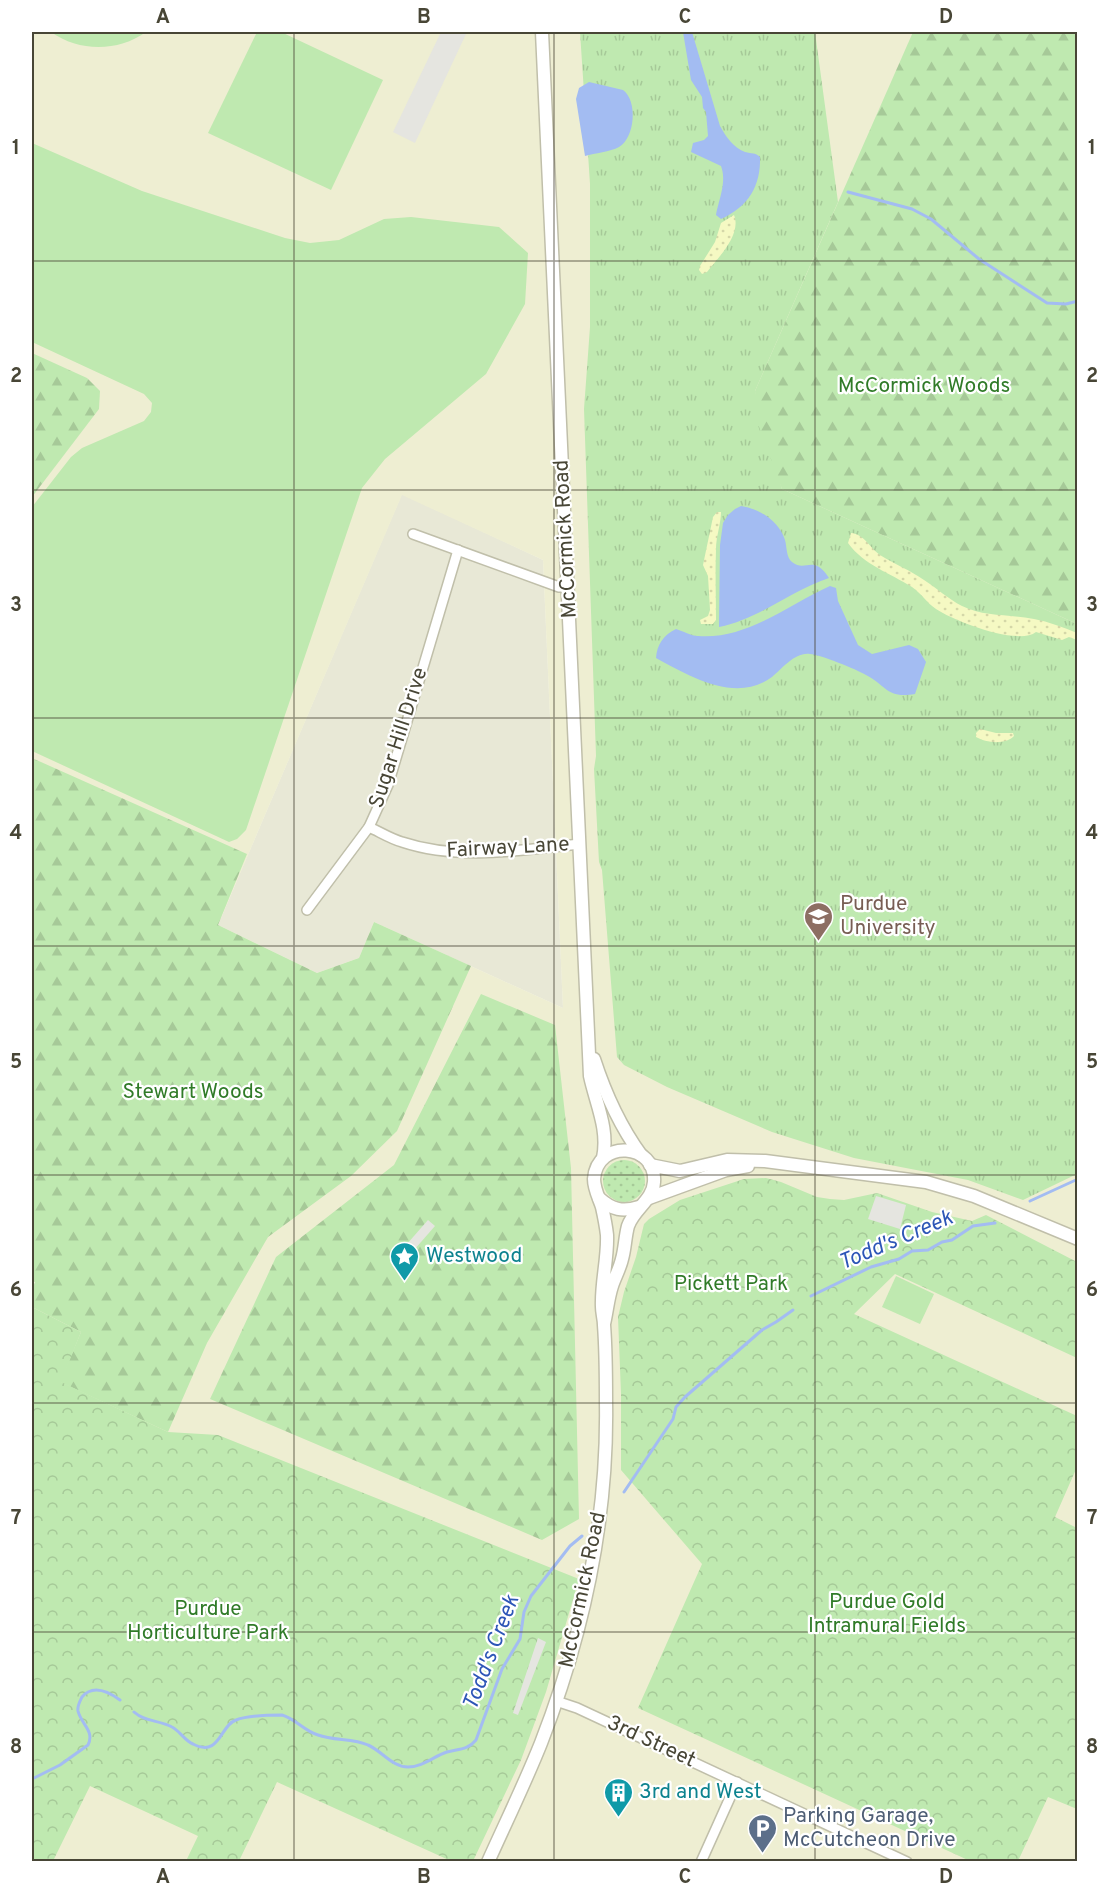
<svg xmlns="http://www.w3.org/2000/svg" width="1109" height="1893" font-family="Overpass,sans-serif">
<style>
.residential{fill:#e8e8d6}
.education{fill:#eeeed2;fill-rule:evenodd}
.grass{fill:url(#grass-tufts)}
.forest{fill:url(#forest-firs)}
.sand{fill:url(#sand-dots)}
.park{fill:url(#park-crowns)}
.garden{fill:url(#garden-dots)}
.pitch{fill:#bfe9b0}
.parking{fill:#e5e5e0}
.water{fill:#a3bcf2}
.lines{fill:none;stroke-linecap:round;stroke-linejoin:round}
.stream{stroke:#a3bcf2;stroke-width:3}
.minor-casing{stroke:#c0bfaa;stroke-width:12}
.tertiary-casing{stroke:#c0bfaa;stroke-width:15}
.minor{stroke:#fff;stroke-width:9}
.tertiary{stroke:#fff;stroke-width:12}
.grid{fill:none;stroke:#484636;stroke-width:1.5;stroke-opacity:0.55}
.labels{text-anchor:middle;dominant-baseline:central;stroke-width:4.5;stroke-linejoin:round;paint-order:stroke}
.park-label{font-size:21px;fill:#307b28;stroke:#fff}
.street-label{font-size:21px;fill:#484636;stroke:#fff}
.education-label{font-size:21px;fill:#785e54;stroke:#fff;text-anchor:start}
.culture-label{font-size:21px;fill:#0d838f;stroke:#fff;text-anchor:start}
.service-label{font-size:21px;fill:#4e5e75;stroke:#fff;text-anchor:start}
.water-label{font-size:22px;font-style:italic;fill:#2d56b7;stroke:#fff}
.neatline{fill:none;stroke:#484636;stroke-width:2}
.grid-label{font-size:20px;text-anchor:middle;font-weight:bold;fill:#484636}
</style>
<defs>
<pattern id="grass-tufts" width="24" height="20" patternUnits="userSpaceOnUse" patternTransform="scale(1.5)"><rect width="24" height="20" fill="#bfe9b0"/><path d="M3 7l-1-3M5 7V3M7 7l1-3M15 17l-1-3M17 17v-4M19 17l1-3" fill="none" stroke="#a6c998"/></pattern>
<pattern id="forest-firs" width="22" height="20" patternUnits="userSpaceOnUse" patternTransform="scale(1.5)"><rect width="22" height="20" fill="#bfe9b0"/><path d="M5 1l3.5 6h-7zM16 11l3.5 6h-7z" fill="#a6c998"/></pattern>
<pattern id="sand-dots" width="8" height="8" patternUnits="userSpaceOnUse" patternTransform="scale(1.5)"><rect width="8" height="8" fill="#f5f9c3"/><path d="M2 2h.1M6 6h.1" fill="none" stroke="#d4d7a8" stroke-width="1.8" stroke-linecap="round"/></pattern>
<pattern id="park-crowns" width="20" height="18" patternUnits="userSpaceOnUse" patternTransform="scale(1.5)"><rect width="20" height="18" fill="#bfe9b0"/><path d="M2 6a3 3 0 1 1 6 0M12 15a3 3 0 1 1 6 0" fill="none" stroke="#a6c998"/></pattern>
<pattern id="garden-dots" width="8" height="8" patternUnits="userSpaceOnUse" patternTransform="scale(1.5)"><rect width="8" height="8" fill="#bfe9b0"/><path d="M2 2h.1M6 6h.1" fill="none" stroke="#a6c998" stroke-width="1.8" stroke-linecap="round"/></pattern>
</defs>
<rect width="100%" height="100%" fill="#f4f4e8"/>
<polygon class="residential" points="402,494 543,560 563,1008 374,922 359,958 317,973 218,925"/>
<path class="education" d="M32 32H1077V1861L32 1862V1290L35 1282 32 1281ZM402 495 543 560 563 1008 374 922 359 958 317 973 218 925Z"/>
<polygon class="grass" points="580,32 815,32 838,202 755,391 782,489 1077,624 1077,1174 1023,1200 968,1180 854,1158 772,1132 667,1087 624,1065 617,1057 602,870 599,862 594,769 596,756 584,409 590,327 590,184"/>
<g class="forest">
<polygon points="913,32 1077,32 1077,624 782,489 758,424 755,391"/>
<polygon points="32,353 87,378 100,391 99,409 32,497"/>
<polygon points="32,758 247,854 218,925 317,973 359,958 374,922 471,966 397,1131 351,1176 268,1237 207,1343 168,1432 60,1382 81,1332 32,1307 32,1290 35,1282 32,1281"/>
<polygon points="481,994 555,1025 571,1168 579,1519 542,1540 210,1399 276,1257 394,1165"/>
</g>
<g class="sand">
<path d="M734 215C742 234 718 258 707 272L702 274 699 270 700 266 715 242 721 223Z"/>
<path d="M717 512H721C721 523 716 537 716 549 715 573 716 597 716 620L713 624H701L700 620 708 616 710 610 708 576 703 565 713 517Z"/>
<path d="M851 533C864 534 870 548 880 555 894 564 910 570 924 580 937 588 948 599 962 606 984 617 1009 614 1034 619 1049 622 1063 627 1077 633V640L1069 637 1062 640 1036 632C1018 646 954 621 936 609 927 603 921 593 912 587 890 573 864 565 848 543Z"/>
<path d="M980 729 996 733H1013L1014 736C1006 745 986 743 976 737V733Z"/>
</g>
<g class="park">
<polygon points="766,1178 781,1182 817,1197 830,1199 844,1200 877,1193 932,1212 972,1221 986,1215 1077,1262 1077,1358 895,1274 854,1314 1077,1416 1077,1467 1055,1517 1077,1528 1077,1809 1048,1797 1018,1861 970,1861 638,1708 702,1564 621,1470 621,1394 618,1317 624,1292 636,1257 644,1224 649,1219 680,1200 744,1179"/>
<polygon points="32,1307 81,1332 61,1382 168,1432 218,1435 579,1579 546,1692 521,1760 473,1861 451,1861 277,1782 239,1861 186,1861 198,1836 90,1786 53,1861 32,1861"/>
</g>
<circle class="garden" cx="624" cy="1181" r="21"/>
<g class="pitch">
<path d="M51 32H146C118 52 79 52 51 32Z"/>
<polygon points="257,32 281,32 383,80 331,190 208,133"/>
<polygon points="32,143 142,191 285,238 310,243 339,240 384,219 411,217 499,227 528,253 525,304 486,374 385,459 362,488 246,830 237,839 229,842 32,751 32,507 71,457 82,448 144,421 151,412 152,403 144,394 32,342"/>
<polygon points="896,1276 934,1294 920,1324 882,1307"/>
</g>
<g class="parking">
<polygon points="441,32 460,32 466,34 415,143 393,132"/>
<polygon points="876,1196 906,1205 900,1229 868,1219"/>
<polygon points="428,1220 435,1226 414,1250 407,1244"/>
<polygon points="538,1638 546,1642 518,1715 513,1713"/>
</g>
<g class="water">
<path d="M683 32H692L720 126C726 137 733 147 745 152 752 154 755 152 760 157 761 186 748 207 721 219L716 215C719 199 727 182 721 166L691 152 693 143 704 140 708 136 706 112 703 108 702 97 691 80Z"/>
<path d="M589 82 623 90C638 101 635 138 619 147 610 152 595 153 585 156L576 99 579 88Z"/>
<path d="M741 506C760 509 779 521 785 540 787 547 786 557 792 562 806 573 813 553 829 578 790 591 759 619 719 627L720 545 723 523 728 515 735 509Z"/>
<path d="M830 586 836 588 838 601 858 645 872 654 909 645 918 649 926 662 915 694C887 699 887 686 866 675 856 669 821 655 810 654 795 652 783 668 772 677 736 704 689 676 656 658 657 645 663 635 676 629 683 631 691 636 698 636 746 640 788 605 830 586Z"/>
</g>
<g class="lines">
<g class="stream">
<polyline points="848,192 912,209 931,219 979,259 1047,303 1066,304 1078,301"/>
<polyline points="1030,1201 1078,1179"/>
<polyline points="811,1296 871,1267 899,1259 912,1251 928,1250 942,1242 952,1240 973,1226 995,1223"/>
<polyline points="624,1492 673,1419 676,1407 685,1397 762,1330 776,1322 793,1310"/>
<path d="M134 1712C145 1722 159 1720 172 1727 180 1731 185 1741 193 1744 220 1758 220 1725 236 1720 249 1715 268 1715 282 1715 296 1719 304 1731 318 1735 334 1741 353 1738 368 1745 382 1751 392 1767 408 1767 423 1767 434 1756 447 1752 459 1749 468 1750 476 1740L502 1669 520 1639 524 1612 531 1596 570 1546 582 1536"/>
<path d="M32 1779 60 1765 88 1745C95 1731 81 1724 78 1711 77 1706 80 1701 82 1697 93 1684 109 1692 120 1700"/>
</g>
<defs>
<g id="minor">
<polyline points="413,534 559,587 568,587"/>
<path d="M369 827C380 832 391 839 402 842 459 861 522 850 580 844"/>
<polyline points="307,910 369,827 388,785 458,550"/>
<polyline points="556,1701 577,1708 907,1862"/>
<polyline points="701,1862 737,1782"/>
</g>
<g id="tertiary">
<path d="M542 32 590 1076C596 1104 609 1129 603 1158"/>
<path d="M594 1059C605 1093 620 1126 641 1155"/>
<polyline points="650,1165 680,1171 727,1160 765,1161 926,1182 974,1196 1078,1239"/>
<path d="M599 1198C612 1210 623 1212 639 1207"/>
<polyline points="649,1198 726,1170 748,1166"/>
<path d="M488 1862C506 1822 525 1783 541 1743 583 1635 608 1519 606 1402 606 1377 606 1351 604 1325 604 1319 602 1313 602 1307 601 1282 608 1259 607 1235 606 1226 604 1216 602 1207 599 1198 594 1189 594 1179 597 1138 657 1143 654 1182 653 1200 634 1209 628 1226 625 1237 625 1249 622 1259 620 1268 615 1277 612 1286 608 1298 607 1311 604 1324"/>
</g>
</defs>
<use href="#minor" class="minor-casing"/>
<use href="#tertiary" class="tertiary-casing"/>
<use href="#minor" class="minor"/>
<use href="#tertiary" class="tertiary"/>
</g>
<path class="grid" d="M294 32V1862M554 32V1862M815 32V1862M32 261H1078M32 490H1078M32 718H1078M32 946H1078M32 1175H1078M32 1403H1078M32 1632H1078"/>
<defs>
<symbol id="university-pin" viewBox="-11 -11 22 30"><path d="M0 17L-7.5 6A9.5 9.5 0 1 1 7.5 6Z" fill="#8d6e63" stroke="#fff"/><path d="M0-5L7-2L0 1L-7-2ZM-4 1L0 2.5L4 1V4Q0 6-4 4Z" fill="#fff"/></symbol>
<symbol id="sight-pin" viewBox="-11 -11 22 30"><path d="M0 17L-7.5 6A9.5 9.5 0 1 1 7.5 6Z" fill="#0f9aa8" stroke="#fff"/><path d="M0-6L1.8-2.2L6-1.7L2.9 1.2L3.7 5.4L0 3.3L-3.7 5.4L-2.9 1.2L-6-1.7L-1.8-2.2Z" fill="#fff"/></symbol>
<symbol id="building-pin" viewBox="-11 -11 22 30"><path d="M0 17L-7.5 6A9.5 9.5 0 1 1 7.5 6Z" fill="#0f9aa8" stroke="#fff"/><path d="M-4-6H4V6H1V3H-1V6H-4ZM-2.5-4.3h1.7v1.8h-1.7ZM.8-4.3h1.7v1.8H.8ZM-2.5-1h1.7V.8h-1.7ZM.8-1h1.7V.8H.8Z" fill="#fff"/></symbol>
<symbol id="parking-pin" viewBox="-11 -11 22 30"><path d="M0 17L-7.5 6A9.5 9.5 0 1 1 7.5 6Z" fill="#5c6f8a" stroke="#fff"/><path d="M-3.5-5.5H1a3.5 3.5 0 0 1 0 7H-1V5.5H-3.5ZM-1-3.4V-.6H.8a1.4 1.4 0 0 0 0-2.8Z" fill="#fff"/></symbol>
</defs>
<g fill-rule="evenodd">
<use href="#university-pin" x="802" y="900" width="33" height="45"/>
<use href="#sight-pin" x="388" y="1240" width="33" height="45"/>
<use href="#building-pin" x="602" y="1776" width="33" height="45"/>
<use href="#parking-pin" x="746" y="1812" width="33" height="45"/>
</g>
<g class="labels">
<g class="park-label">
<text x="924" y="386">McCormick Woods</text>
<text x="193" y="1092">Stewart Woods</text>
<text x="731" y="1284">Pickett Park</text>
<text x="887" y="1602">Purdue Gold<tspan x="887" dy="24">Intramural Fields</tspan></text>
<text x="208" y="1609">Purdue<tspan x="208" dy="24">Horticulture Park</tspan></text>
</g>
<g class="street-label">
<text transform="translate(566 539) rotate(-93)">McCormick Road</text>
<text transform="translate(399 738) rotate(-72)">Sugar Hill Drive</text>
<text transform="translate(508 848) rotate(-3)">Fairway Lane</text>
<text transform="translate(583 1590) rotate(-78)">McCormick Road</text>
<text transform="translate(651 1742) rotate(25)">3rd Street</text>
</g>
<g class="education-label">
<text x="840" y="904">Purdue<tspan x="840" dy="24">University</tspan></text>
</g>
<g class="culture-label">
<text x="426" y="1256">Westwood</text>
<text x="639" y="1792">3rd and West</text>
</g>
<g class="service-label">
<text x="783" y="1816">Parking Garage,<tspan x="783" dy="24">McCutcheon Drive</tspan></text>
</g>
<g class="water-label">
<text transform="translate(896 1241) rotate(-23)">Todd's Creek</text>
<text transform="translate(492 1653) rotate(-69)">Todd's Creek</text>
</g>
</g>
<rect width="1109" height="1893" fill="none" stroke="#ffffff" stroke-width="66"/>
<rect x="33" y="33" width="1043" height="1827" class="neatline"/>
<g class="grid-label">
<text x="163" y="23">A</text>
<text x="424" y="23">B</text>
<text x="685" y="23">C</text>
<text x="946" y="23">D</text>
<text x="16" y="154">1</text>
<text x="1092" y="154">1</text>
<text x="16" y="382">2</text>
<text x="1092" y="382">2</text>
<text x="16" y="611">3</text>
<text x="1092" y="611">3</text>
<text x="16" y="839">4</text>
<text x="1092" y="839">4</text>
<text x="16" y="1068">5</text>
<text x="1092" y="1068">5</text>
<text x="16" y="1296">6</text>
<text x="1092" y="1296">6</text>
<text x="16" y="1524">7</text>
<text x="1092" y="1524">7</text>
<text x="16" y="1753">8</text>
<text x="1092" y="1753">8</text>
<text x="163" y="1883">A</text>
<text x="424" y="1883">B</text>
<text x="685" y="1883">C</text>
<text x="946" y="1883">D</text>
</g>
</svg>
